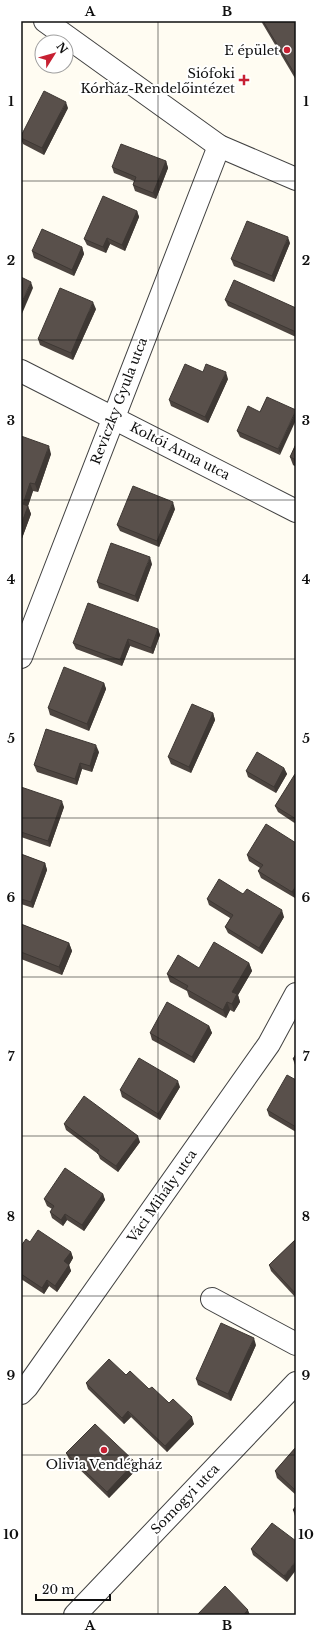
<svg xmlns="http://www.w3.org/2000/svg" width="317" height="1636" font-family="'Libre Baskerville',serif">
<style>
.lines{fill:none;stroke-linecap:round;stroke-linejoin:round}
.street-casing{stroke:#424242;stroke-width:24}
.street{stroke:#fff;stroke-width:22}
.wall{fill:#4d4540}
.shaded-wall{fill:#3e3834}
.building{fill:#59504b;stroke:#3e3834}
.grid{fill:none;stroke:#0f0f0f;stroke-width:1;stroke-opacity:0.55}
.poi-dot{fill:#c72032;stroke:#fff;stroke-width:1.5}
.labels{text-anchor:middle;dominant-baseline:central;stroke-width:4;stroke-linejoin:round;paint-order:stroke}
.poi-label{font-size:13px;fill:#0f0f0f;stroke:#fff;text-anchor:end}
.street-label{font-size:13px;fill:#0f0f0f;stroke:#fff}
.neatline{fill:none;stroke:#0f0f0f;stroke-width:1.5}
.grid-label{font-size:13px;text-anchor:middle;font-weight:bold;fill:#0f0f0f}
</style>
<rect width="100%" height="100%" fill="#fffcf2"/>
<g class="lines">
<defs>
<g id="street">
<polyline points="45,21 219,146 296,179"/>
<polyline points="21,371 296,511"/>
<polyline points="21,657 219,146"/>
<polyline points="212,1299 296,1344"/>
<polyline points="21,1393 27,1387 269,1044 296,994"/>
<polyline points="75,1615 296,1383"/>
</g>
</defs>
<use href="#street" class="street-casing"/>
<use href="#street" class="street"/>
</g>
<g class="wall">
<polygon points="261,21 296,21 296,80"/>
<polygon points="68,108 44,155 23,144 21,139 21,136"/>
<polygon points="166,161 168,168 156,199 135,191 133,185 134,181 114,173 112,167"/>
<polygon points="137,211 139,217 125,251 110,244 106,253 87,245 84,239"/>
<polygon points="290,243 274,282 234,266 231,259"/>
<polygon points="82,247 84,254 74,276 34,258 32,251"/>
<polygon points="225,300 296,308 296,337 228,306"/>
<polygon points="96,309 73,360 40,345 38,339"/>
<polygon points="228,379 208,423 171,406 169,400"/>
<polygon points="267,397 280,455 240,437 237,431 260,412"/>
<polygon points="21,436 51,454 38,492 33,491 28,506 31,514 21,541"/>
<polygon points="296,444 296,467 293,465 290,457"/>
<polygon points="175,509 159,547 120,531 117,525"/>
<polygon points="152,564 138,602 99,588 97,582"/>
<polygon points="158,629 160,635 153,654 130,646 122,666 76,649 73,643"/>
<polygon points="104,683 106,689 89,731 50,715 48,708"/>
<polygon points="213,713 215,720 191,773 171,764 168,757"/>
<polygon points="99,752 92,772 82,769 77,785 37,772 34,765"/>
<polygon points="284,768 287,774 276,793 248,777 246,771"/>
<polygon points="296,774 296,824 278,812 275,806"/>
<polygon points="21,787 64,807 50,847 21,837"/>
<polygon points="296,843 295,898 261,878 258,871 260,868 249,861 247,855"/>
<polygon points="21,854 45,863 47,870 33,908 21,904"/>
<polygon points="243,894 284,917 262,954 228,933 225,927 230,918 209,905 207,899"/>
<polygon points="21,924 69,943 72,951 62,975 21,959"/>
<polygon points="249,963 252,971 238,995 240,1002 234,1012 230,1010 226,1018 189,997 187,991 170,982 167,974 199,968"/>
<polygon points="209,1026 212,1033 194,1063 152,1040 150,1033"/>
<polygon points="296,1054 296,1066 295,1065 293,1059"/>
<polygon points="296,1080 296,1132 269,1116 267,1110"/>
<polygon points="180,1087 160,1120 122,1097 120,1090"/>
<polygon points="64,1124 140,1142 118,1172 100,1159 98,1154 66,1130"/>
<polygon points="103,1194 105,1200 84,1231 67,1220 63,1226 52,1218 50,1212 52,1209 47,1206 44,1199"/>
<polygon points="296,1239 296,1298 271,1271 269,1265"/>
<polygon points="30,1242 71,1252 73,1258 69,1265 71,1271 57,1292 49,1286 44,1294 21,1279 21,1246"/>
<polygon points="256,1345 231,1401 198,1385 196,1379"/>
<polygon points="86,1383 149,1389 169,1403 194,1424 167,1452 131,1417 124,1424 88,1389"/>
<polygon points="296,1447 296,1495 277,1478 275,1471"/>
<polygon points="66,1453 135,1462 137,1469 109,1498 69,1459"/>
<polygon points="296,1506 296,1517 295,1516 293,1510"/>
<polygon points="272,1523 287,1582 253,1555 251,1549"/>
</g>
<g class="shaded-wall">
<polygon points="66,102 68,108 44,155 42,148"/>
<polygon points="166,161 168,168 156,199 153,193"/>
<polygon points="137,211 139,217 125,251 122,245"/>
<polygon points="288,237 290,243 274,282 272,276"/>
<polygon points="107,238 110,244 106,253 103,247"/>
<polygon points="82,247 84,254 74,276 72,270"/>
<polygon points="31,282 33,288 21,316 21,304"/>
<polygon points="93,302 96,309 73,360 71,353"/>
<polygon points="226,372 228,379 208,423 205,417"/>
<polygon points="296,410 296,420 280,455 278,449"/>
<polygon points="49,446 51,454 38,492 35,484"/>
<polygon points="30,483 33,491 28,506 31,514 21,541 21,525 23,504"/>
<polygon points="173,502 175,509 159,547 157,541"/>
<polygon points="150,557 152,564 138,602 135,596"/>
<polygon points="158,629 160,635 153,654 151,648"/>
<polygon points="128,639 130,646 122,666 120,660"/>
<polygon points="104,683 106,689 89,731 87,724"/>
<polygon points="213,713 215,720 191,773 189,767"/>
<polygon points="96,745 99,752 92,772 90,766"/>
<polygon points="80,763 82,769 77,785 75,779"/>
<polygon points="284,768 287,774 276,793 274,787"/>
<polygon points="62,801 64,807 50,847 48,841"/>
<polygon points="45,863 47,870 33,908 31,902"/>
<polygon points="296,886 296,896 295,898 292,892"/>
<polygon points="282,910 284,917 262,954 259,948"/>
<polygon points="69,943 72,951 62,975 59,967"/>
<polygon points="249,963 252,971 238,995 240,1002 234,1012 232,1004 232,992"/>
<polygon points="227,1002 230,1010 226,1018 223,1010"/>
<polygon points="209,1026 212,1033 194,1063 192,1057"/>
<polygon points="178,1081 180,1087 160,1120 158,1114"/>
<polygon points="138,1136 140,1142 118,1172 116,1166"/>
<polygon points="103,1194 105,1200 84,1231 82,1225"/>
<polygon points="65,1214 67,1220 63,1226 61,1220"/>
<polygon points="71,1252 73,1258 69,1265 71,1271 57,1292 55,1286 64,1261"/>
<polygon points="47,1280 49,1286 44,1294 42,1288"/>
<polygon points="254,1338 256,1345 231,1401 228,1394"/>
<polygon points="128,1411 131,1417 124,1424 122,1418"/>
<polygon points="192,1417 194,1424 167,1452 165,1446"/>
<polygon points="135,1462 137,1469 109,1498 107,1492"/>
<polygon points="296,1561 296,1570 287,1582 284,1576"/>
<polygon points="248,1610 250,1615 243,1615"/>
</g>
<g class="building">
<polygon points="263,21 296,21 296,76"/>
<polygon points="44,91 66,102 42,148 21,138 21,136"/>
<polygon points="121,144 166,161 153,193 133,185 136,177 112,167"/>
<polygon points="103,196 137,211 122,245 107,238 103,247 84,239"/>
<polygon points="247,221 288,237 272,276 231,259"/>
<polygon points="42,229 82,247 72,270 32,251"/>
<polygon points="21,277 31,282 21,304"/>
<polygon points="234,280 296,308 296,332 225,300"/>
<polygon points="60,288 93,302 71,353 38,339"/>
<polygon points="185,364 203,372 206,364 226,372 205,417 169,400"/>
<polygon points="267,397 296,410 278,449 237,431 248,406 260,412"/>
<polygon points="21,436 49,446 35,484 30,483 23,504 28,506 21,525"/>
<polygon points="296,444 296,460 290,457"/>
<polygon points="133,486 173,502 157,541 117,525"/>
<polygon points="111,543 150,557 135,596 97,582"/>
<polygon points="88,603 158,629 151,648 128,639 120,660 73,643"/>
<polygon points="64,667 104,683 87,724 48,708"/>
<polygon points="192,704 213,713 189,767 168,757"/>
<polygon points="46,729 96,745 90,766 80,763 75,779 34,765"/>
<polygon points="257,752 284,768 274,787 246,771"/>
<polygon points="295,774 296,774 296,819 275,806"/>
<polygon points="21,787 62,801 48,841 21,832"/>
<polygon points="266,824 296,843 296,886 292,892 258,871 263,865 247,855"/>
<polygon points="21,854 45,863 31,902 21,899"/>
<polygon points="219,879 243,894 247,889 282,910 259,948 225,927 233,915 207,899"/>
<polygon points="21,924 69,943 59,967 21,952"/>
<polygon points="214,942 249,963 232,992 237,994 232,1004 227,1002 223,1010 186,989 188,986 167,974 178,955 199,968"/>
<polygon points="167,1002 209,1026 192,1057 150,1033"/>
<polygon points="296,1054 296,1061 293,1059"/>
<polygon points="139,1058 178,1081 158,1114 120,1090"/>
<polygon points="287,1075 296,1080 296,1127 267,1110"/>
<polygon points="84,1096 138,1136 116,1166 97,1153 99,1150 64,1124"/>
<polygon points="65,1168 103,1194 82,1225 65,1214 61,1220 50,1212 54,1206 44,1199"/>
<polygon points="38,1230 71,1252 64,1261 69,1265 55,1286 47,1280 42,1288 21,1274 21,1246 26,1239 30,1242"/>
<polygon points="296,1239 296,1294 269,1265"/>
<polygon points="221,1323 254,1338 228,1394 196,1379"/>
<polygon points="109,1359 126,1375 130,1371 149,1389 152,1387 169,1403 173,1399 192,1417 165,1446 128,1411 122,1418 86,1383"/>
<polygon points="95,1424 135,1462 107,1492 66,1453"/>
<polygon points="296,1447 296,1491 275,1471"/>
<polygon points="296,1506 296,1513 293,1510"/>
<polygon points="272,1523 296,1541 296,1561 284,1576 251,1549"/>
<polygon points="225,1586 248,1610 243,1615 197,1615"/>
</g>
<path class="grid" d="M158 21V1615M21 181H296M21 340H296M21 500H296M21 659H296M21 818H296M21 977H296M21 1136H296M21 1296H296M21 1455H296"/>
<g class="poi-dot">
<circle cx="287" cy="50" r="4"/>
<path d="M242 74h4v4h4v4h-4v4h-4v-4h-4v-4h4z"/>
<circle cx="104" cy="1450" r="4"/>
</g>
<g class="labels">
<g class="poi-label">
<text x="279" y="50">E épület</text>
<text x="235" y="73">Siófoki<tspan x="235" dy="15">Kórház-Rendelőintézet</tspan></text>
<text x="104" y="1464" text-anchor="middle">Olivia Vendégház</text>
</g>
<g class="street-label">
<text transform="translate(119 401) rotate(-69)">Reviczky Gyula utca</text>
<text transform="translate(180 451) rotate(27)">Koltói Anna utca</text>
<text transform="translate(162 1196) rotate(-55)">Váci Mihály utca</text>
<text transform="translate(185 1499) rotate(-46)">Somogyi utca</text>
</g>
</g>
<rect width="317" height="1636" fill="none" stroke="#ffffff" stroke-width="44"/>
<g transform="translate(54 54) rotate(53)"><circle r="19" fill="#ffffff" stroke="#9f9f9f"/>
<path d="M0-3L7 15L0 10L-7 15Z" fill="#c72032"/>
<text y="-6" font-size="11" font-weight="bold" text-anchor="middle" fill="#0f0f0f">N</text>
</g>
<path d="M36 1594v6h74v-6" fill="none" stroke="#0f0f0f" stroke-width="2"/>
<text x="42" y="1594" font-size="12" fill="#0f0f0f" stroke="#ffffff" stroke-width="3" paint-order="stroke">20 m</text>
<rect x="22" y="22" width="273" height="1592" class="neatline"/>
<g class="grid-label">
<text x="90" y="16">A</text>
<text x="227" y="16">B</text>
<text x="11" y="106">1</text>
<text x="306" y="106">1</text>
<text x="11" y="265">2</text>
<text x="306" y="265">2</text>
<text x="11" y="425">3</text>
<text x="306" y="425">3</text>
<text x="11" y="584">4</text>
<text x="306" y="584">4</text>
<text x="11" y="743">5</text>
<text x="306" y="743">5</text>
<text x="11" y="902">6</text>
<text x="306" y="902">6</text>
<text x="11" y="1061">7</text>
<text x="306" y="1061">7</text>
<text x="11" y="1221">8</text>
<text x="306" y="1221">8</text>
<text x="11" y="1380">9</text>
<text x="306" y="1380">9</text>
<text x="11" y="1539">10</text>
<text x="306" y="1539">10</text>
<text x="90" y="1630">A</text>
<text x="227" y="1630">B</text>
</g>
</svg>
